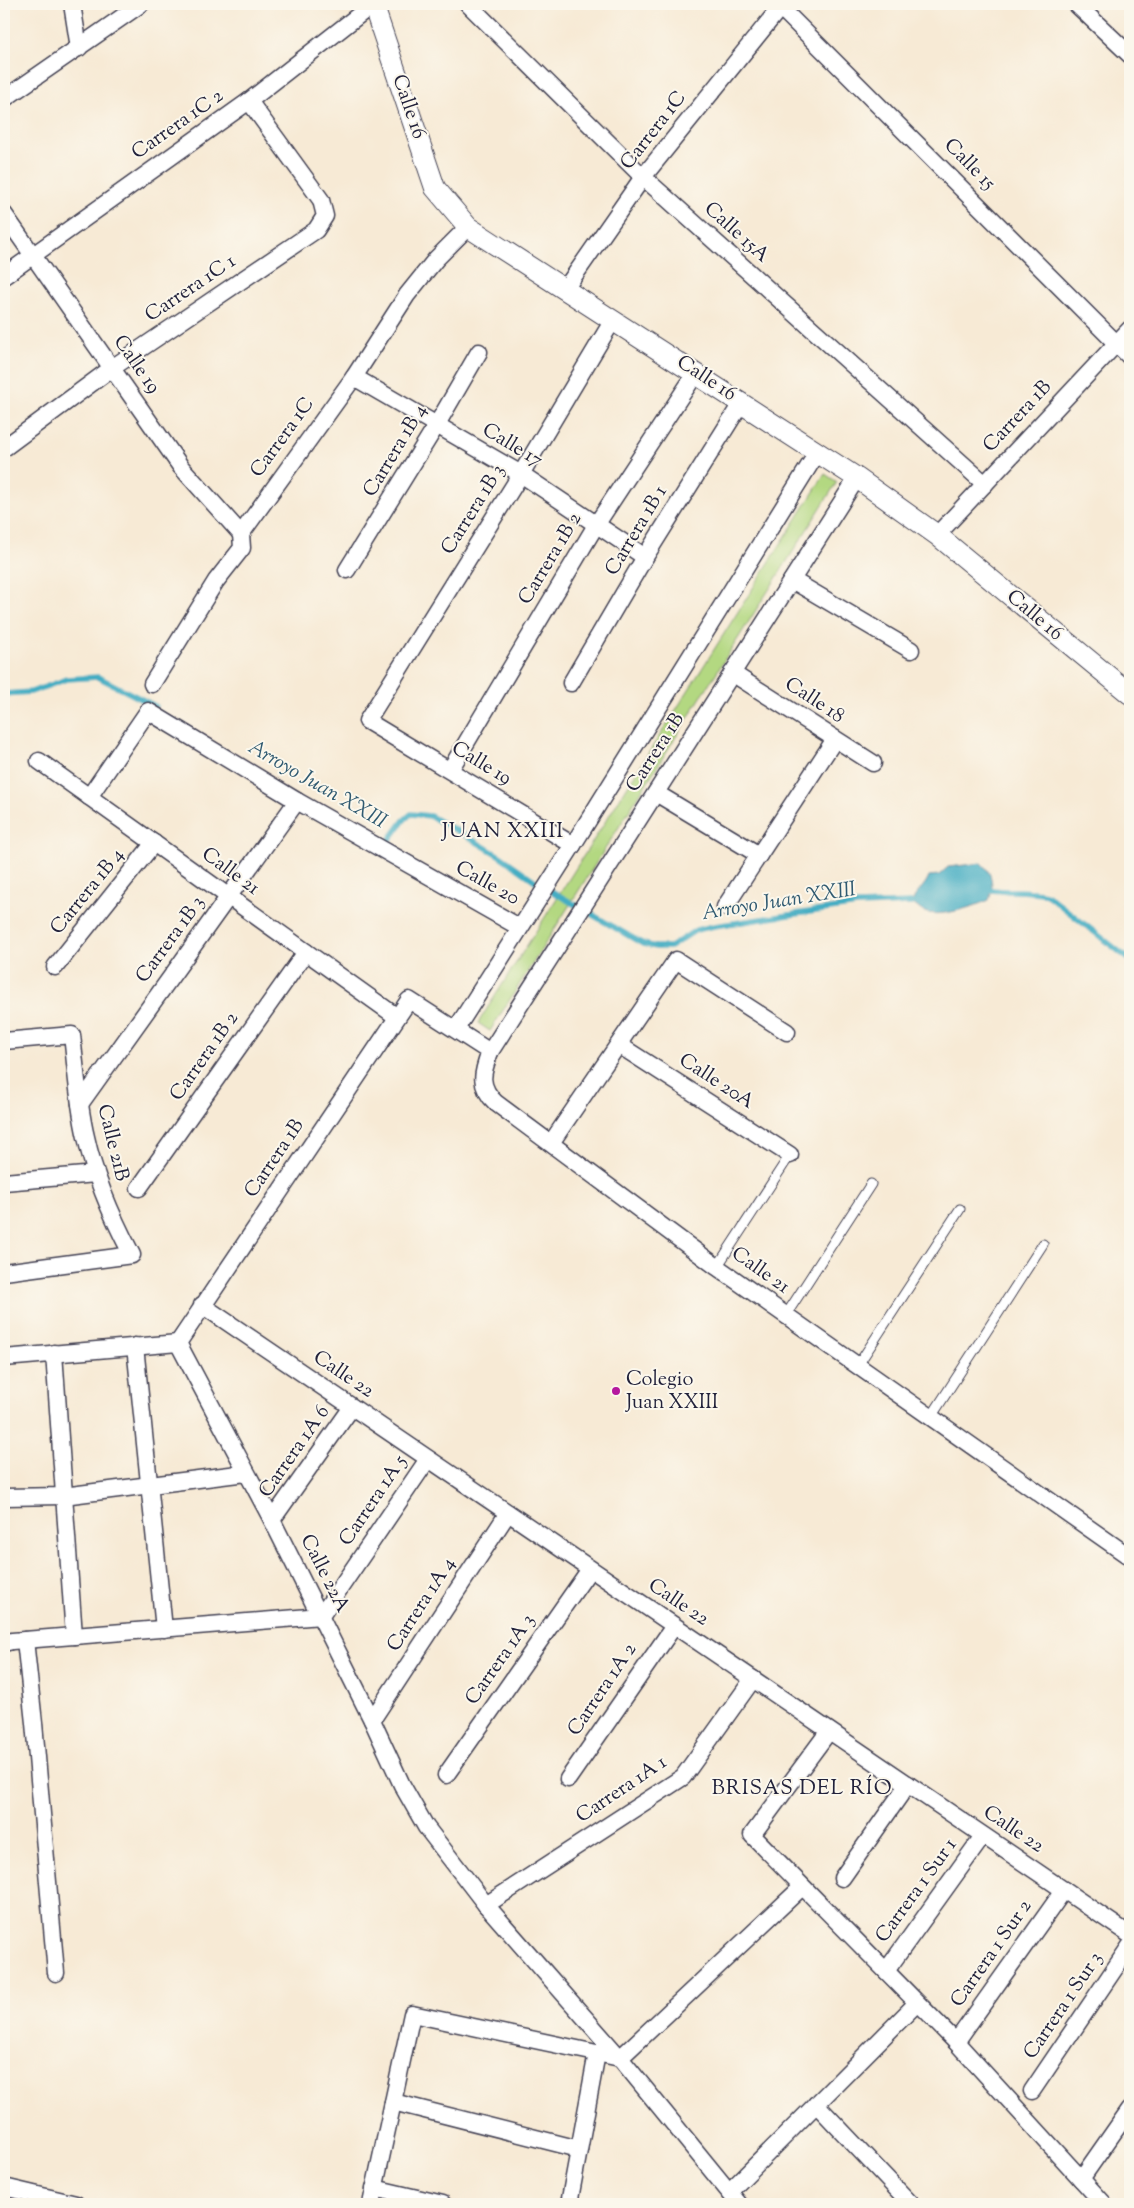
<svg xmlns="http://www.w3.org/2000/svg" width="1134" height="2208" font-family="'Sorts Mill Goudy',serif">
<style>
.green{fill:#b3d881;stroke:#6a7d5e}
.water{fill:#44adc3;stroke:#33687f}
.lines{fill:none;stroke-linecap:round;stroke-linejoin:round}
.stream{stroke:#44adc3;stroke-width:5.5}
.service-casing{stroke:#424052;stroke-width:11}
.minor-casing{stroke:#424052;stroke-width:19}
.tertiary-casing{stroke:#424052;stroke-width:22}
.service{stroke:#fff;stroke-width:9}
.minor{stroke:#fff;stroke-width:16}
.tertiary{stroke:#fff;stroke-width:20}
.poi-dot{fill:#b5179e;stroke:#fbf7ec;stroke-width:2}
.labels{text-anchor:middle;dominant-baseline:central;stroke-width:4;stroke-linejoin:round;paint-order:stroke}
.street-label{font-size:20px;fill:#22223b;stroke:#fbf7ec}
.poi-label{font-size:20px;fill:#22223b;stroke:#fbf7ec;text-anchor:start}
.water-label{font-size:21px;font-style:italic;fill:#305a71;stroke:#fbf7ec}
.neighbourhood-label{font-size:21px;letter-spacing:1px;fill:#22223b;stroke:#fbf7ec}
</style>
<rect width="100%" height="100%" fill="#fbf7ec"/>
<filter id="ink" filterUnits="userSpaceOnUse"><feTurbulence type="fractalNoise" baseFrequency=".02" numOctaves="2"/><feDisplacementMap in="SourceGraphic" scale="10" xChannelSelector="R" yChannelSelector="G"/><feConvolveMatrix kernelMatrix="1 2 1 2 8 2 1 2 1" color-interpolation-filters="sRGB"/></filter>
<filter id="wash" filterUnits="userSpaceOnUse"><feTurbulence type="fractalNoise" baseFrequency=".0096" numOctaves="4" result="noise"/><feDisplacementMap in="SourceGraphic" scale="20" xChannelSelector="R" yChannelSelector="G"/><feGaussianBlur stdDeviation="1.12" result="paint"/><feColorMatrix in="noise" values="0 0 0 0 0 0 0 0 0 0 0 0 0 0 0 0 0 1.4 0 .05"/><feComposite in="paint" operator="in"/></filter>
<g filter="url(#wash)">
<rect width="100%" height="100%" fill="#f7ead5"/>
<polygon class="green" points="825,474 837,482 490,1031 478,1023"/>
<path class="water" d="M981 863C993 873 994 886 989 900 975 906 941 918 925 912 921 911 916 906 912 903 915 892 925 887 929 876L939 875 948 867Z"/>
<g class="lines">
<g class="stream">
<polyline points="4,694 31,692 67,679 98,677 155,706"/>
<polyline points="382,841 387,843 404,820 411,814 430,816 461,833 500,856 541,885 643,944 656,947 670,947 696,930 714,926 857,905 912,903"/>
<path d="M992 890C1010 892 1028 890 1046 894L1130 960"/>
</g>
</g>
</g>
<g filter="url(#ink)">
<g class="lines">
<defs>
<g id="service">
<polyline points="4,682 4,684"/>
<polyline points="717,1267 790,1155"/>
<polyline points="786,1315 871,1184"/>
<polyline points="858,1365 960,1209"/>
<polyline points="931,1417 1043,1244"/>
</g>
<g id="minor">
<polyline points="72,4 79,48"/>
<polyline points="468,4 643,177 985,484"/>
<polyline points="777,4 1130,357"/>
<polyline points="1076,4 1130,55"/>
<polyline points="4,99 141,4"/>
<polyline points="4,214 181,467 241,534"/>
<polyline points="4,276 249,101 373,4"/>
<polyline points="565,289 643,177 783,4"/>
<polyline points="354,377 521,474 645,557"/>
<polyline points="4,448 112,368 316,230 325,216 321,200 249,101"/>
<path d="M857 478 490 1052C482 1073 478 1086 496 1103L717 1267 1130 1557"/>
<polyline points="937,535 1130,329"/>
<polyline points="347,570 436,426 479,352"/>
<polyline points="792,580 911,650"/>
<polyline points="732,673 873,763"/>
<polyline points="571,683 645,557 742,402"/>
<polyline points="152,684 216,581 242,548 241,534 354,377 407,295 436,259 468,227"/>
<polyline points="39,761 397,1017"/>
<polyline points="450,770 596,525 696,373"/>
<polyline points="656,793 759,855"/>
<polyline points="89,797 148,711 297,801 519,927"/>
<polyline points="573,845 367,721 521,474 613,320"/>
<polyline points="725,907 835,739"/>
<polyline points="55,967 154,843"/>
<polyline points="456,1029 573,845 817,453"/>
<path d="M4 1041 72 1035C76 1069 78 1104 86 1137 95 1179 112 1217 132 1255L4 1272"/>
<polyline points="619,1045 790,1155"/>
<polyline points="80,1104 297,801"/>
<polyline points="551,1143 676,960 787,1032"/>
<polyline points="4,1182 96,1174"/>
<polyline points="139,1188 306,952"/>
<polyline points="202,1305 1130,1935"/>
<polyline points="178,1343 272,1520 372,1720 402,1785 426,1827 486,1905 620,2058 739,2204"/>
<polyline points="178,1343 409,1000 490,1052"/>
<polyline points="135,1346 164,1629"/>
<polyline points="54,1353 74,1636"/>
<polyline points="4,1358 178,1343"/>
<polyline points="4,1497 63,1496 246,1473"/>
<polyline points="272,1520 352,1407"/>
<polyline points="25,1640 34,1723 56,1973"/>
<polyline points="4,1643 12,1641 321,1616 428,1459"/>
<polyline points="372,1720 508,1513"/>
<polyline points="829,1731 752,1835 956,2042 1104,2204"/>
<polyline points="446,1775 590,1569"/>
<polyline points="568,1779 674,1626"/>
<polyline points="842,1878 908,1784"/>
<polyline points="486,1905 683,1777 753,1679"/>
<polyline points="886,1971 983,1836"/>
<polyline points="956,2042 1064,1890"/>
<polyline points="1032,2091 1130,1946"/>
<polyline points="393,2102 579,2149"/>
<polyline points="816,2104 911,2204"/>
<polyline points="1081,2179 1130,2109"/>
<polyline points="4,2187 76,2204"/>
<polyline points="374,2188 443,2204"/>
<polyline points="730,2191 917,2003"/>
<polyline points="371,2204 412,2014 620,2058 802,1887"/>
<polyline points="569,2204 597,2053"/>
</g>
<polyline id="tertiary" points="373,4 435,188 468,227 857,478 937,535 1130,694"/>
</defs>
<use href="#service" class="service-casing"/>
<use href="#minor" class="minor-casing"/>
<use href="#tertiary" class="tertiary-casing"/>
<use href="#service" class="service"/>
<use href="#minor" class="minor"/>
<use href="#tertiary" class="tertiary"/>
</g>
</g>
<circle class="poi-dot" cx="616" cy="1391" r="5"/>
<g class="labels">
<g class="street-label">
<text transform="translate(408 107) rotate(71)">Calle 16</text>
<text transform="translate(178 125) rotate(-35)">Carrera 1C 2</text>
<text transform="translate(654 131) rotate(-52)">Carrera 1C</text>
<text transform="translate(969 165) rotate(45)">Calle 15</text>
<text transform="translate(736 233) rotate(42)">Calle 15A</text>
<text transform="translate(191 289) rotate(-34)">Carrera 1C 1</text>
<text transform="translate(136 365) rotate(55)">Calle 19</text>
<text transform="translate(706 379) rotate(33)">Calle 16</text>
<text transform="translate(1018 417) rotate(-47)">Carrera 1B</text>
<text transform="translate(283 438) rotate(-54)">Carrera 1C</text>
<text transform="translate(512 446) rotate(31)">Calle 17</text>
<text transform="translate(396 451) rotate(-59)">Carrera 1B 4</text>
<text transform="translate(474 510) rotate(-58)">Carrera 1B 3</text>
<text transform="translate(637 531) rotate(-59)">Carrera 1B 1</text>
<text transform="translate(551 559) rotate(-59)">Carrera 1B 2</text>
<text transform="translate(1034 616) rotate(40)">Calle 16</text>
<text transform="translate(814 701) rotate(33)">Calle 18</text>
<text transform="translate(656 753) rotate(-57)">Carrera 1B</text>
<text transform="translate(481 764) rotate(31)">Calle 19</text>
<text transform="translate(230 872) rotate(36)">Calle 21</text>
<text transform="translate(487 884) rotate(29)">Calle 20</text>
<text transform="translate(88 892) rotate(-51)">Carrera 1B 4</text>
<text transform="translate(171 940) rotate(-54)">Carrera 1B 3</text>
<text transform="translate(205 1057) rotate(-55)">Carrera 1B 2</text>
<text transform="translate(716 1082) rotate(33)">Calle 20A</text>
<text transform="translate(112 1143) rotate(76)">Calle 21B</text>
<text transform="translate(275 1159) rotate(-56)">Carrera 1B</text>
<text transform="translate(760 1271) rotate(35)">Calle 21</text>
<text transform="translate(343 1375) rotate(34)">Calle 22</text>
<text transform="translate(295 1452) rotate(-55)">Carrera 1A 6</text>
<text transform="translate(374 1501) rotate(-56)">Carrera 1A 5</text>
<text transform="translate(324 1574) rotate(63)">Calle 22A</text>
<text transform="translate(678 1603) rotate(34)">Calle 22</text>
<text transform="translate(422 1605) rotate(-57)">Carrera 1A 4</text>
<text transform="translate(501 1660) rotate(-55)">Carrera 1A 3</text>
<text transform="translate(603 1690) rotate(-56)">Carrera 1A 2</text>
<text transform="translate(622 1790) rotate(-34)">Carrera 1A 1</text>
<text transform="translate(1013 1830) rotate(34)">Calle 22</text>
<text transform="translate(917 1891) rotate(-54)">Carrera 1 Sur 1</text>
<text transform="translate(992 1954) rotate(-55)">Carrera 1 Sur 2</text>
<text transform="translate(1064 2006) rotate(-56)">Carrera 1 Sur 3</text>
</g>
<g class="poi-label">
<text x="626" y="1380">Colegio<tspan x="626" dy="23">Juan XXIII</tspan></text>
</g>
<g class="water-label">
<text transform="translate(317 785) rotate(30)">Arroyo Juan XXIII</text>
<text transform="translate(779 902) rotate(-9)">Arroyo Juan XXIII</text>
</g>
<g class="neighbourhood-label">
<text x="503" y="832">JUAN XXIII</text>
<text x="802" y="1789">BRISAS DEL RÍO</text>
</g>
</g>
<rect width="1134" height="2208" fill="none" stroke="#fbf7ec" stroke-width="20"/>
</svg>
